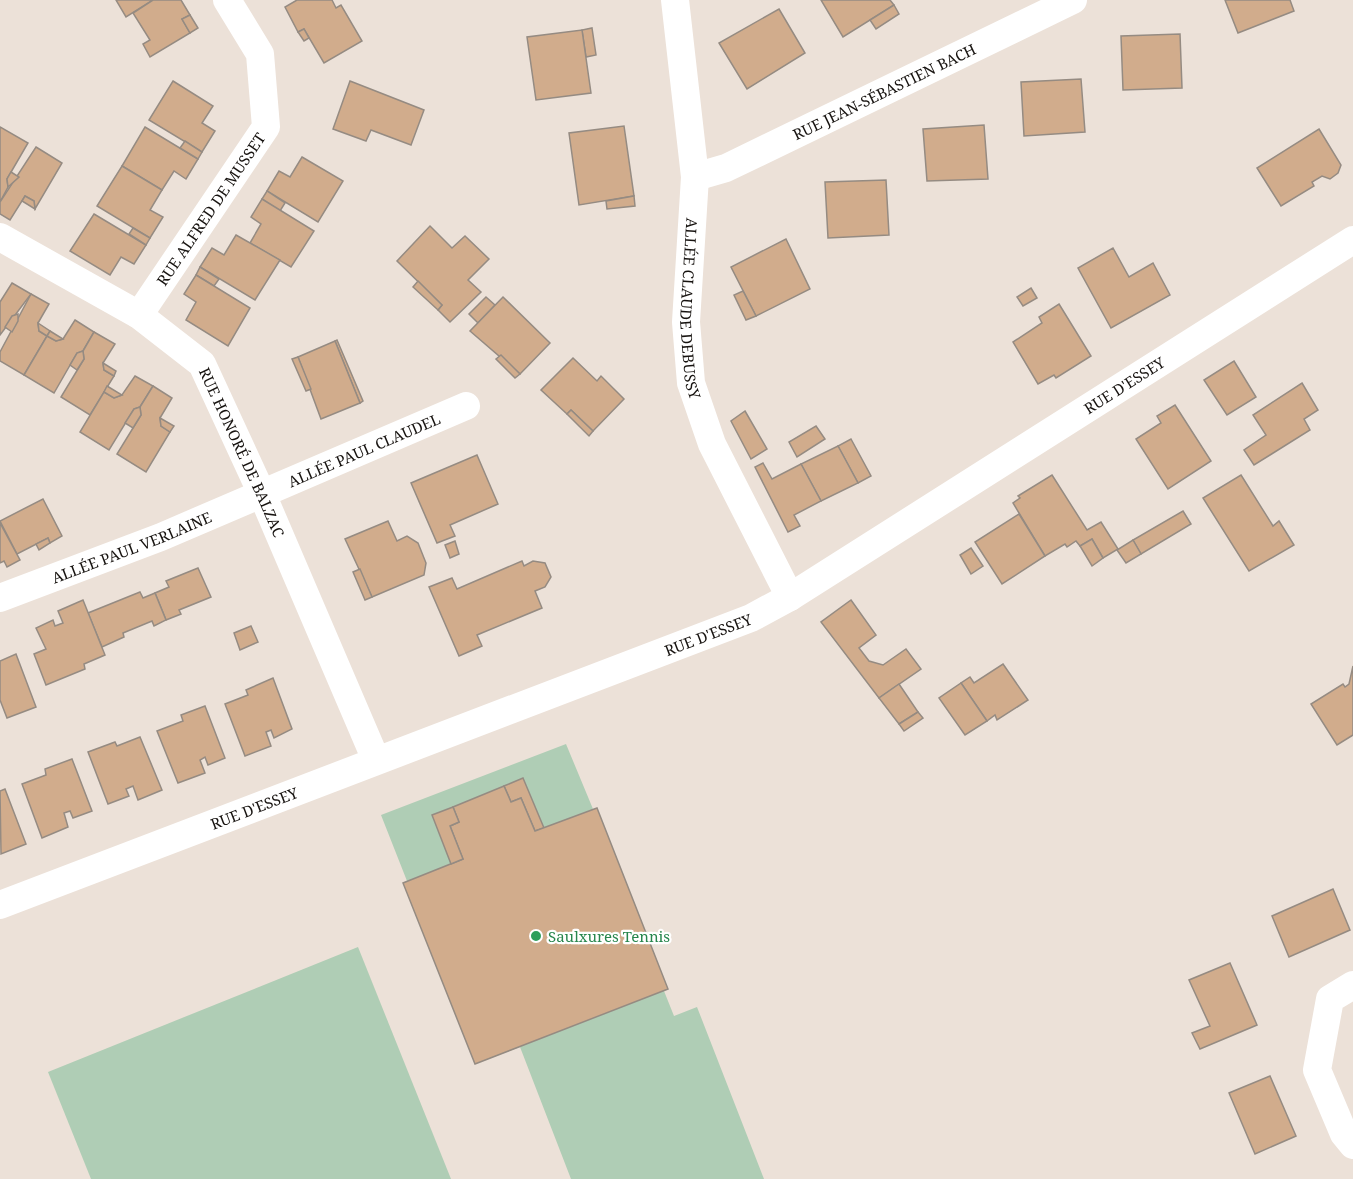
<svg xmlns="http://www.w3.org/2000/svg" width="1353" height="1179" font-family="'Noto Serif',serif">
<style>
.green{fill:#afcdb5}
.building{fill:#d1ac8c;stroke:#958b82;stroke-width:1.5}
.lines{fill:none;stroke-linecap:round;stroke-linejoin:round}
.minor{stroke:#fff;stroke-width:28}
.leisure-dot{fill:#2e9e5b;stroke:#fff;stroke-width:2}
.labels{text-anchor:middle;dominant-baseline:central;stroke-width:4.5;stroke-linejoin:round;paint-order:stroke}
.street-label{font-size:15px;fill:#171310;stroke:#fff}
.leisure-label{font-size:15px;fill:#27864d;stroke:#fff;text-anchor:start}
</style>
<rect width="100%" height="100%" fill="#ece1d8"/>
<g class="green">
<polygon points="566,744 593,809 597,808 668,989 664,991 674,1016 697,1007 764,1179 571,1179 520,1047 475,1064 403,883 407,881 381,815"/>
<polygon points="358,947 451,1179 91,1179 48,1072"/>
</g>
<g class="building">
<polygon points="116,0 153,0 126,17"/>
<polygon points="153,0 181,0 190,15 182,19 190,33 150,57 143,44 150,40 133,13"/>
<polygon points="297,0 332,0 336,8 341,5 362,41 324,63 304,29 298,32 285,7"/>
<polygon points="821,0 890,0 894,5 843,37"/>
<polygon points="1225,0 1290,0 1294,11 1238,33"/>
<polygon points="894,5 899,14 876,29 870,20"/>
<polygon points="779,9 805,53 747,89 719,43"/>
<polygon points="190,15 198,28 190,33 182,19"/>
<polygon points="592,28 596,55 586,57 582,30"/>
<polygon points="304,29 309,38 304,41 298,32"/>
<polygon points="582,30 591,93 536,100 527,37"/>
<polygon points="1180,34 1182,88 1123,90 1121,36"/>
<polygon points="1081,79 1085,132 1024,136 1021,82"/>
<polygon points="173,81 213,106 202,123 215,131 202,152 149,120"/>
<polygon points="350,81 424,110 411,145 371,130 366,141 333,129"/>
<polygon points="984,125 988,179 927,181 923,129"/>
<polygon points="624,126 634,196 579,205 569,133"/>
<polygon points="0,127 28,143 7,179 8,187 0,202"/>
<polygon points="145,127 198,159 186,179 174,171 162,190 122,166"/>
<polygon points="1319,129 1341,165 1338,173 1330,179 1322,176 1312,182 1314,186 1281,206 1257,168"/>
<polygon points="185,141 202,152 198,159 180,148"/>
<polygon points="36,147 62,163 35,209 34,201 25,196 10,220 0,214 0,202"/>
<polygon points="302,157 343,181 318,222 267,191 279,171 290,177"/>
<polygon points="122,166 162,190 150,210 163,217 150,238 97,206"/>
<polygon points="11,172 19,177 8,187 7,179"/>
<polygon points="886,180 889,235 828,238 825,182"/>
<polygon points="267,191 285,203 280,211 262,199"/>
<polygon points="25,196 34,201 35,209 22,201"/>
<polygon points="634,196 635,206 607,209 606,201"/>
<polygon points="262,199 314,231 291,267 250,243 261,224 251,217"/>
<polygon points="94,214 146,245 134,264 121,257 110,275 70,251"/>
<polygon points="430,226 452,248 465,236 489,259 468,280 481,292 450,322 438,310 442,305 397,261"/>
<polygon points="133,228 150,238 146,245 129,234"/>
<polygon points="236,235 280,260 255,300 200,267 212,248 224,255"/>
<polygon points="786,239 810,289 756,316 731,267"/>
<polygon points="1113,248 1129,277 1153,263 1170,295 1111,328 1078,268"/>
<polygon points="200,267 219,279 214,286 196,275"/>
<polygon points="196,275 250,308 228,346 186,320 196,302 184,294"/>
<polygon points="418,281 442,305 438,310 413,287"/>
<polygon points="12,283 31,294 0,335 0,302"/>
<polygon points="1031,288 1037,298 1023,306 1017,297"/>
<polygon points="743,291 756,316 746,320 734,295"/>
<polygon points="31,294 49,304 38,323 39,331 47,336 24,375 0,361 0,352"/>
<polygon points="486,297 495,305 478,323 469,314"/>
<polygon points="503,297 550,343 520,374 470,331"/>
<polygon points="1059,304 1091,356 1056,378 1054,375 1038,384 1013,342 1042,323 1039,317"/>
<polygon points="18,314 18,321 12,332 5,327 12,316"/>
<polygon points="75,320 94,332 83,351 77,353 54,393 24,375 47,336 56,341 63,339"/>
<polygon points="38,323 50,331 47,336 39,331"/>
<polygon points="50,331 63,339 56,341 47,336"/>
<polygon points="94,332 115,344 103,363 104,370 114,376 90,415 61,397 84,359 83,351"/>
<polygon points="337,340 363,401 360,403 335,341"/>
<polygon points="335,341 360,403 321,419 298,357"/>
<polygon points="83,351 84,359 77,370 70,365 77,353"/>
<polygon points="501,355 520,374 515,378 496,359"/>
<polygon points="298,357 311,389 306,391 292,359"/>
<polygon points="573,358 597,381 601,376 624,399 593,431 571,410 567,414 541,390"/>
<polygon points="1234,361 1256,397 1227,415 1204,380"/>
<polygon points="103,363 116,371 114,376 104,370"/>
<polygon points="135,376 153,386 140,407 134,409 109,450 80,432 104,392 114,398 122,395"/>
<polygon points="1302,383 1318,410 1304,419 1310,430 1254,465 1244,450 1266,435 1253,415"/>
<polygon points="107,386 122,395 114,398 104,392"/>
<polygon points="153,386 172,398 160,418 161,426 170,432 146,472 117,454 141,415 140,407"/>
<polygon points="1175,405 1211,461 1168,489 1136,439 1161,423 1157,416"/>
<polygon points="140,407 141,415 133,428 125,423 134,409"/>
<polygon points="571,410 593,431 589,436 567,414"/>
<polygon points="745,411 767,449 751,459 731,421"/>
<polygon points="160,418 174,426 170,432 161,426"/>
<polygon points="816,426 825,439 797,457 789,442"/>
<polygon points="851,439 871,476 858,483 838,446"/>
<polygon points="838,446 858,483 821,501 801,464"/>
<polygon points="477,455 498,504 450,525 455,536 437,543 411,483"/>
<polygon points="763,463 772,479 801,464 821,501 794,515 800,526 788,532 755,467"/>
<polygon points="1052,475 1087,530 1101,522 1118,549 1103,558 1092,539 1080,546 1076,541 1067,547 1065,544 1045,556 1013,503 1020,498 1018,496"/>
<polygon points="1241,475 1273,526 1279,521 1294,545 1249,571 1203,498"/>
<polygon points="43,499 62,536 50,543 48,538 17,554 0,521"/>
<polygon points="1183,511 1191,524 1141,554 1133,540"/>
<polygon points="1019,514 1045,556 1002,584 975,542"/>
<polygon points="388,521 397,541 407,536 418,543 426,563 424,575 372,597 345,539"/>
<polygon points="0,523 20,560 7,567 4,561 0,563"/>
<polygon points="48,538 50,543 39,550 36,544"/>
<polygon points="1092,539 1103,558 1092,566 1080,546"/>
<polygon points="1133,540 1141,554 1126,563 1117,550"/>
<polygon points="455,541 459,554 450,558 445,545"/>
<polygon points="971,548 983,566 971,574 960,555"/>
<polygon points="522,561 524,566 533,561 545,563 551,577 545,587 535,591 542,608 477,635 482,646 459,656 429,587 452,578 457,589"/>
<polygon points="198,568 211,597 179,610 181,614 166,620 155,593 169,587 166,581"/>
<polygon points="360,569 372,597 365,600 353,572"/>
<polygon points="140,592 143,598 155,593 166,620 154,626 152,621 123,633 124,637 102,647 88,613"/>
<polygon points="83,600 105,655 84,664 85,669 46,685 34,654 46,649 36,628 53,620 55,626 63,623 58,611"/>
<polygon points="851,600 876,635 859,648 869,661 883,665 906,649 921,669 879,698 821,622"/>
<polygon points="251,626 258,642 240,650 234,633"/>
<polygon points="16,654 36,707 7,718 0,700 0,661"/>
<polygon points="1003,664 1028,700 997,720 995,715 987,721 961,683 970,677 974,683"/>
<polygon points="1353,666 1353,735 1337,745 1311,704 1343,684 1345,687 1349,684"/>
<polygon points="273,678 292,729 274,738 271,730 266,732 271,746 245,756 225,704 248,695 246,690"/>
<polygon points="961,683 987,721 965,735 939,698"/>
<polygon points="899,684 918,712 899,724 879,698"/>
<polygon points="205,706 225,758 208,765 205,757 200,760 205,773 178,783 157,731 183,721 181,715"/>
<polygon points="918,712 923,718 904,731 899,724"/>
<polygon points="140,737 162,790 138,800 133,786 126,789 129,796 108,804 88,752 115,742 117,746"/>
<polygon points="72,759 92,811 73,818 70,811 64,813 68,827 42,838 22,784 46,775 45,769"/>
<polygon points="523,778 544,828 535,831 521,798 511,802 504,786"/>
<polygon points="504,786 511,802 521,798 535,831 597,808 668,989 475,1064 403,883 463,859 450,826 459,822 453,807"/>
<polygon points="5,789 26,844 1,854 0,791"/>
<polygon points="453,807 459,822 450,826 463,859 451,864 432,815"/>
<polygon points="1333,889 1350,930 1289,957 1272,916"/>
<polygon points="1230,963 1257,1025 1200,1049 1192,1033 1210,1026 1189,980"/>
<polygon points="1270,1076 1296,1136 1255,1154 1229,1093"/>
</g>
<g class="lines">
<g class="minor">
<path id="s1" d="M675 0 695 177 686 322 691 383 712 444 790 597"/>
<path id="s2" d="M695 177 726 168 1073 0"/>
<path id="s3" d="M0 237 139 315 202 364 262 494 376 760"/>
<path id="s4" d="M139 315 266 127 260 54 227 0"/>
<path id="s5" d="M0 598 161 537 466 406"/>
<path id="s6" d="M0 905 751 618 790 597 1353 240"/>
<polyline points="1353,985 1330,999 1317,1070 1344,1134 1353,1145"/>
</g>
</g>
<circle class="leisure-dot" cx="536" cy="936" r="6"/>
<g class="labels">
<g class="street-label">
<text stroke="none"><textPath href="#s2" startOffset="208">RUE JEAN-SÉBASTIEN BACH</textPath></text>
<text stroke="none"><textPath href="#s4" startOffset="128">RUE ALFRED DE MUSSET</textPath></text>
<text stroke="none"><textPath href="#s1" startOffset="310">ALLÉE CLAUDE DEBUSSY</textPath></text>
<text stroke="none"><textPath href="#s6" startOffset="1244">RUE D'ESSEY</textPath></text>
<text stroke="none"><textPath href="#s5" startOffset="393">ALLÉE PAUL CLAUDEL</textPath></text>
<text stroke="none"><textPath href="#s3" startOffset="336">RUE HONORÉ DE BALZAC</textPath></text>
<text stroke="none"><textPath href="#s5" startOffset="141">ALLÉE PAUL VERLAINE</textPath></text>
<text stroke="none"><textPath href="#s6" startOffset="758">RUE D'ESSEY</textPath></text>
<text stroke="none"><textPath href="#s6" startOffset="272">RUE D'ESSEY</textPath></text>
</g>
<g class="leisure-label">
<text x="548" y="936">Saulxures Tennis</text>
</g>
</g>
</svg>
